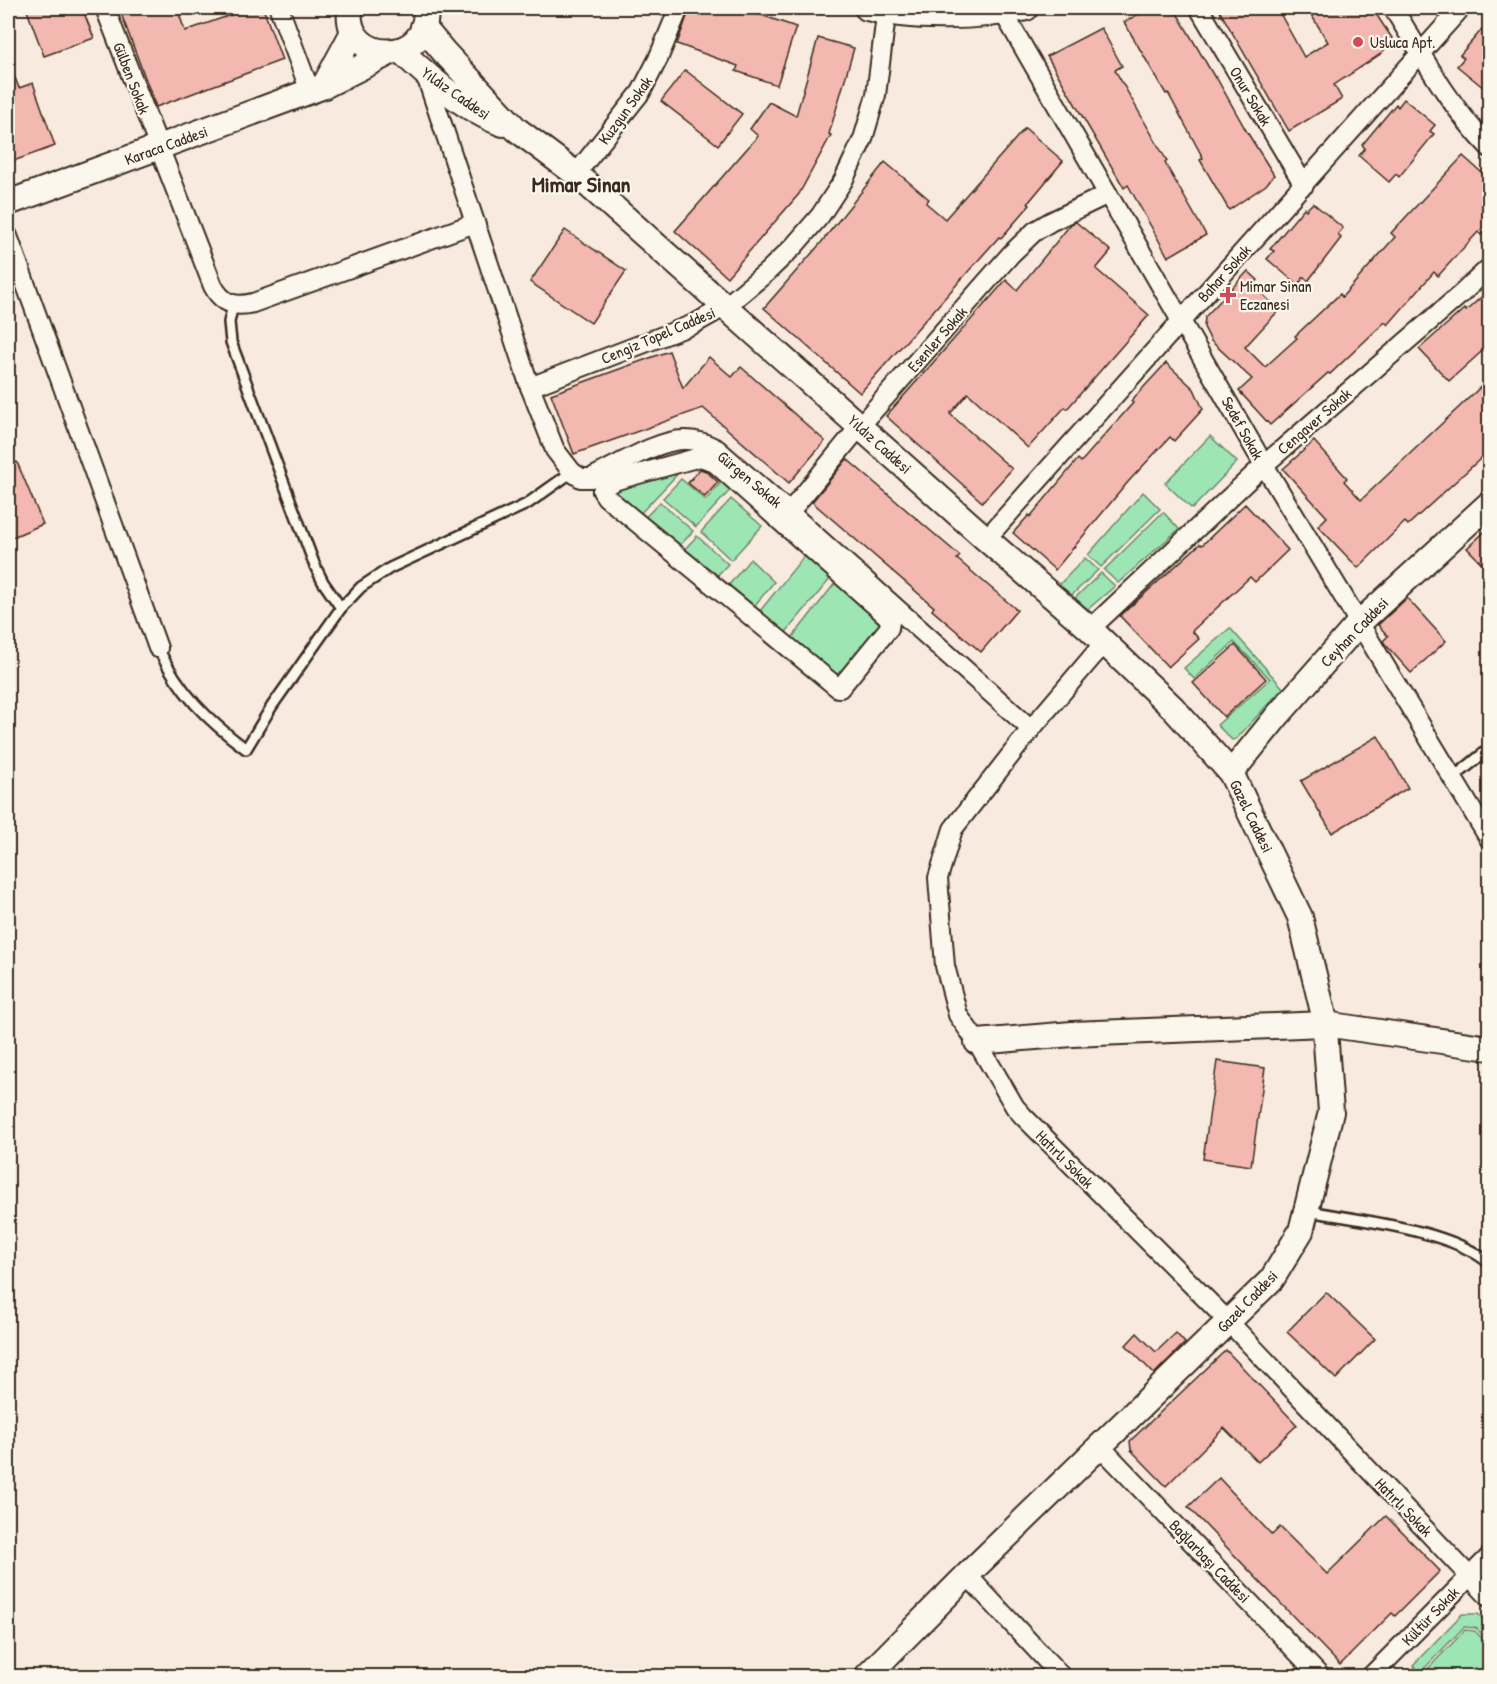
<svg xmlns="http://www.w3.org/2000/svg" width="1497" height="1684" font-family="'Patrick Hand',sans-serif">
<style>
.green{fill:#9de6b4;stroke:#6c8869;stroke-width:1.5}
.building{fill:#f3b8af;stroke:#3b2a1e;stroke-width:1.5}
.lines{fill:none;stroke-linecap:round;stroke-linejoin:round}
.lane-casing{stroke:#3b2a1e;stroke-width:14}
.street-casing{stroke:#3b2a1e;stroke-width:22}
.secondary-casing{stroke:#3b2a1e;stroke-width:28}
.lane{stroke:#fbf7ec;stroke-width:9}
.street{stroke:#fbf7ec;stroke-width:18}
.secondary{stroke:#fbf7ec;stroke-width:24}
.poi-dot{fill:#d1495b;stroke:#fbf7ec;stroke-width:2}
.labels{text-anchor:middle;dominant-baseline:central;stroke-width:4.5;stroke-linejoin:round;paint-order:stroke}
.poi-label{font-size:16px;fill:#3b2a1e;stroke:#fbf7ec;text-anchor:start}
.street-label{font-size:16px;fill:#3b2a1e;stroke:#fbf7ec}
.district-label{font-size:22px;font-weight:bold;fill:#3b2a1e;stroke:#fbf7ec}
</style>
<rect width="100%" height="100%" fill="#f9eae0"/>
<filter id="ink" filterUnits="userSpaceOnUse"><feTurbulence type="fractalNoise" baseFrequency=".0167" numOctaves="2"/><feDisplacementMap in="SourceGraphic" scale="12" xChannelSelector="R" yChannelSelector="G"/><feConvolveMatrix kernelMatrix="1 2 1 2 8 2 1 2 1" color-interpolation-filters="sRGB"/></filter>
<g filter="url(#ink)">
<g class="green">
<polygon points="1210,436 1237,462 1192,509 1165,483"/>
<polygon points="687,464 637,517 607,489"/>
<polygon points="701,464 736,484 696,527 663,498 681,479 706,500 721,482"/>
<polygon points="1143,492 1160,509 1101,567 1088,555"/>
<polygon points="731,499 762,526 731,560 701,532"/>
<polygon points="660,502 693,531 676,550 641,522"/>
<polygon points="1163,512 1179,529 1118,583 1104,570"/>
<polygon points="697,536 728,564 713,580 680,554"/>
<polygon points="808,551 835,573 782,637 756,616"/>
<polygon points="1085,558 1098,570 1072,595 1059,585"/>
<polygon points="750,559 774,582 750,611 724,591"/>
<polygon points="1101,573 1115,586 1088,609 1075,598"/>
<polygon points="839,578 882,615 877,621 881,625 839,684 788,643"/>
<polygon points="1230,628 1283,688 1236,739 1232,740 1217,725 1270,679 1234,642 1194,679 1184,668"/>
<polygon points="1462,1614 1478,1614 1489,1626 1489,1642 1476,1628 1464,1627 1420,1673 1413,1665"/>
<polygon points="1465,1630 1475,1631 1489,1646 1489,1650 1483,1657 1488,1664 1479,1676 1424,1676 1422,1675"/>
</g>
<g class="building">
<polygon points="26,8 82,8 94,38 44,56"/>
<polygon points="119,8 177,8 185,31 251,8 263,8 282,60 156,107"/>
<polygon points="690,8 741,8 796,27 777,85 736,71 738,66 677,44"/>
<polygon points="1150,8 1174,8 1215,78 1216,77 1247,132 1274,175 1266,185 1229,210 1200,160 1203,158 1168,93 1166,94 1124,22"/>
<polygon points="1218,8 1277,8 1304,57 1328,42 1307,8 1372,8 1392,38 1382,53 1334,85 1342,99 1289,131"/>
<polygon points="1490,20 1490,93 1457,66 1464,58 1460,55"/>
<polygon points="1101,28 1122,66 1115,70 1167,161 1165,163 1206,235 1168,257 1128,185 1124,188 1047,56"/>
<polygon points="818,38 854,48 829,134 831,135 799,194 727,277 675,231 758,136 750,129 769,102 796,116"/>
<polygon points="8,60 19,88 33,83 55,146 8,163"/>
<polygon points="685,70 742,114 718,145 661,101"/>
<polygon points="1404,99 1435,125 1430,131 1434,134 1399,177 1396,174 1389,182 1359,156 1365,148 1362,145 1396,104 1398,107"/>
<polygon points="1025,128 1063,161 1028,203 1030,205 1001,238 999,237 860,393 764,308 820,244 885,162 929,199 926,203 945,219"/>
<polygon points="1463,156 1490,180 1490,226 1481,235 1478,232 1438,276 1434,272 1388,325 1385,322 1330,374 1328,373 1270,425 1239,391 1252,379 1211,341 1204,327 1205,317 1248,271 1258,280 1253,285 1279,310 1245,347 1265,367 1297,338 1295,336 1340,294 1342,297 1395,237 1391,233"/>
<polygon points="1313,203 1343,228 1338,234 1341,238 1308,281 1304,277 1298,285 1267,259 1274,251 1270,249 1304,208 1306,210"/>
<polygon points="1076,222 1111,251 1096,269 1149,315 1067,409 1065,407 1028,448 968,393 950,414 1012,469 982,502 886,416 1006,280 1017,290 1071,224"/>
<polygon points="565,230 626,271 591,323 530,282"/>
<polygon points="1490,289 1490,344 1449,381 1419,349 1464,309 1466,311"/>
<polygon points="669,351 683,388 709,357 732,377 741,367 825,441 789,483 703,408 574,454 551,394"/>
<polygon points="1166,363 1194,389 1203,409 1174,441 1170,437 1128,482 1055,570 1013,533 1029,515 1030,517 1078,459 1081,462 1133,403 1131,401"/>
<polygon points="1490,378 1490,450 1408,525 1405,522 1358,568 1318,526 1327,517 1283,469 1314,441 1347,478 1344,481 1361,500"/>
<polygon points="847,459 960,556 957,559 1017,610 981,652 932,610 934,607 812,502"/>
<polygon points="17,462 43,524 8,539 8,466"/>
<polygon points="700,469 706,471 718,482 705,497 688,483"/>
<polygon points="1245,504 1288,550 1255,582 1250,577 1192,631 1199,639 1168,667 1120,616 1200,544 1202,545"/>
<polygon points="1490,527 1490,572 1467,548"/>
<polygon points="1407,598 1446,641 1411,673 1385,644 1383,641 1388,636 1378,625"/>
<polygon points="1235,645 1266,679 1224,717 1193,683"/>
<polygon points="1378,736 1408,788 1332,833 1301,781"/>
<polygon points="1217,1061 1265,1068 1251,1166 1203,1159"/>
<polygon points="1326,1292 1375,1339 1336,1379 1287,1332"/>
<polygon points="1137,1333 1156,1352 1176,1333 1185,1343 1154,1374 1126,1345"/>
<polygon points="1226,1350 1297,1425 1258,1462 1224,1428 1166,1486 1131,1450 1130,1441"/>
<polygon points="1219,1478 1272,1535 1280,1527 1327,1574 1386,1516 1440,1571 1395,1616 1392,1613 1340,1665 1188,1507"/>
</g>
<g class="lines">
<defs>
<g id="lane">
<polyline points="233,305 229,322 231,342 315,566 323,582 341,608"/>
<path d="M158 648C180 693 206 719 246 749L272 706 341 608 361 587 390 568 527 504 572 472"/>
<polyline points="1453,778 1490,748"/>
<path d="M1308 1211C1358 1220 1453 1230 1490 1264"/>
</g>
<g id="street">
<path d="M105 8 213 286C222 303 234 308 253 303L475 223"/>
<polyline points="279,8 310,91"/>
<polyline points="1199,8 1304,185"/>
<path d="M1393 8C1422 55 1450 107 1490 148"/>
<polyline points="1003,12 1264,465 1490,840"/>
<path d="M425 73 530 387 555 450 572 472 581 478H591C615 467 660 438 686 440 698 440 707 444 717 449L789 512 1031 729"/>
<polyline points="576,174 641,92 658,59 679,8"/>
<polyline points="8,236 158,648"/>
<polyline points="530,387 694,324 726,306 767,272 794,246 820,216 843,181 863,139 876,95 887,8"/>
<polygon points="700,457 709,460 716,464 887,616 890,622 889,628 840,688 838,688 606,497 602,491 606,485 617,480"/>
<polyline points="783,520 860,426 1011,254 1035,231 1050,222 1108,194"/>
<polyline points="986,539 1461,8"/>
<polyline points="1090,629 1264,465 1461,294 1490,267"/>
<polyline points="1104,643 1031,729 953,829 938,878 945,966 958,1015 977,1042 1015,1107 1023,1116 1228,1321 1490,1598"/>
<polyline points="1100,1446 1320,1676"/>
<polyline points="967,1575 1061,1676"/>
<polyline points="1371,1676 1490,1556"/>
</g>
<g id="secondary">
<path d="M350 8C343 67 433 65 425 8"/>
<path d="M867 8C912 20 981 18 1026 8"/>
<polyline points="423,27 444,52 516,129 576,174 986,539 1090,629 1173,708 1231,773 1300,917 1324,1016 1331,1112 1301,1231 1272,1279 967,1575 867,1676"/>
<path d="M400 50C428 77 466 111 503 124"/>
<polyline points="324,86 353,32"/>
<polyline points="8,203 324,86 391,52"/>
<polyline points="1231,773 1278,715 1359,623 1490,503"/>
<polyline points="977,1042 1072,1034 1325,1024 1490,1048"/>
</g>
</defs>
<use href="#lane" class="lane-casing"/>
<use href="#street" class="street-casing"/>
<use href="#secondary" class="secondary-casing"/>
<use href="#lane" class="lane"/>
<use href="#street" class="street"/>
<use href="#secondary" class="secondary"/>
</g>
</g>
<g class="poi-dot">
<circle cx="1358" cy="42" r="6"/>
<path d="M1225 286h6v6h6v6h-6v6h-6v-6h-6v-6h6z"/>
</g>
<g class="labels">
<g class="poi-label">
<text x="1370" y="42">Usluca Apt.</text>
<text x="1240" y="286">Mimar Sinan<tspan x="1240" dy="18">Eczanesi</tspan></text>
</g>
<g class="street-label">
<text transform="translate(132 78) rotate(69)">Gülben Sokak</text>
<text transform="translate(456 93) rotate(35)">Yıldız Caddesi</text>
<text transform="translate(1251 96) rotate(59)">Onur Sokak</text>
<text transform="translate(625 110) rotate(-54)">Kuzgun Sokak</text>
<text transform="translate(166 145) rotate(-20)">Karaca Caddesi</text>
<text transform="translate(1224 273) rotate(-48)">Bahar Sokak</text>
<text transform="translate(658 335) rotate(-23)">Cengiz Topel Caddesi</text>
<text transform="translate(937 339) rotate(-49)">Esenler Sokak</text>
<text transform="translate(1314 421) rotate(-41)">Cengaver Sokak</text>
<text transform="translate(1243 428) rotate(61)">Sedef Sokak</text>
<text transform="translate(880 444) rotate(42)">Yıldız Caddesi</text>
<text transform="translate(750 479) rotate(40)">Gürgen Sokak</text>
<text transform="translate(1354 632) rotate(-46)">Ceyhan Caddesi</text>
<text transform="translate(1252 816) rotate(64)">Gazel Caddesi</text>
<text transform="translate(1065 1159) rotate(45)">Hatırlı Sokak</text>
<text transform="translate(1247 1301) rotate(-46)">Gazel Caddesi</text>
<text transform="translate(1404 1507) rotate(46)">Hatırlı Sokak</text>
<text transform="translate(1210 1561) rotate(46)">Bağlarbaşı Caddesi</text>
<text transform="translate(1430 1616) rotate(-46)">Kültür Sokak</text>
</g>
<g class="district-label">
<text x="581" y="184">Mimar Sinan</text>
</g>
</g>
<rect width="1497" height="1684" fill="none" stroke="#fbf7ec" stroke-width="30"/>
<rect x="15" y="15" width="1467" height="1654" fill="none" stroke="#3b2a1e" stroke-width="2" filter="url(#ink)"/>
</svg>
